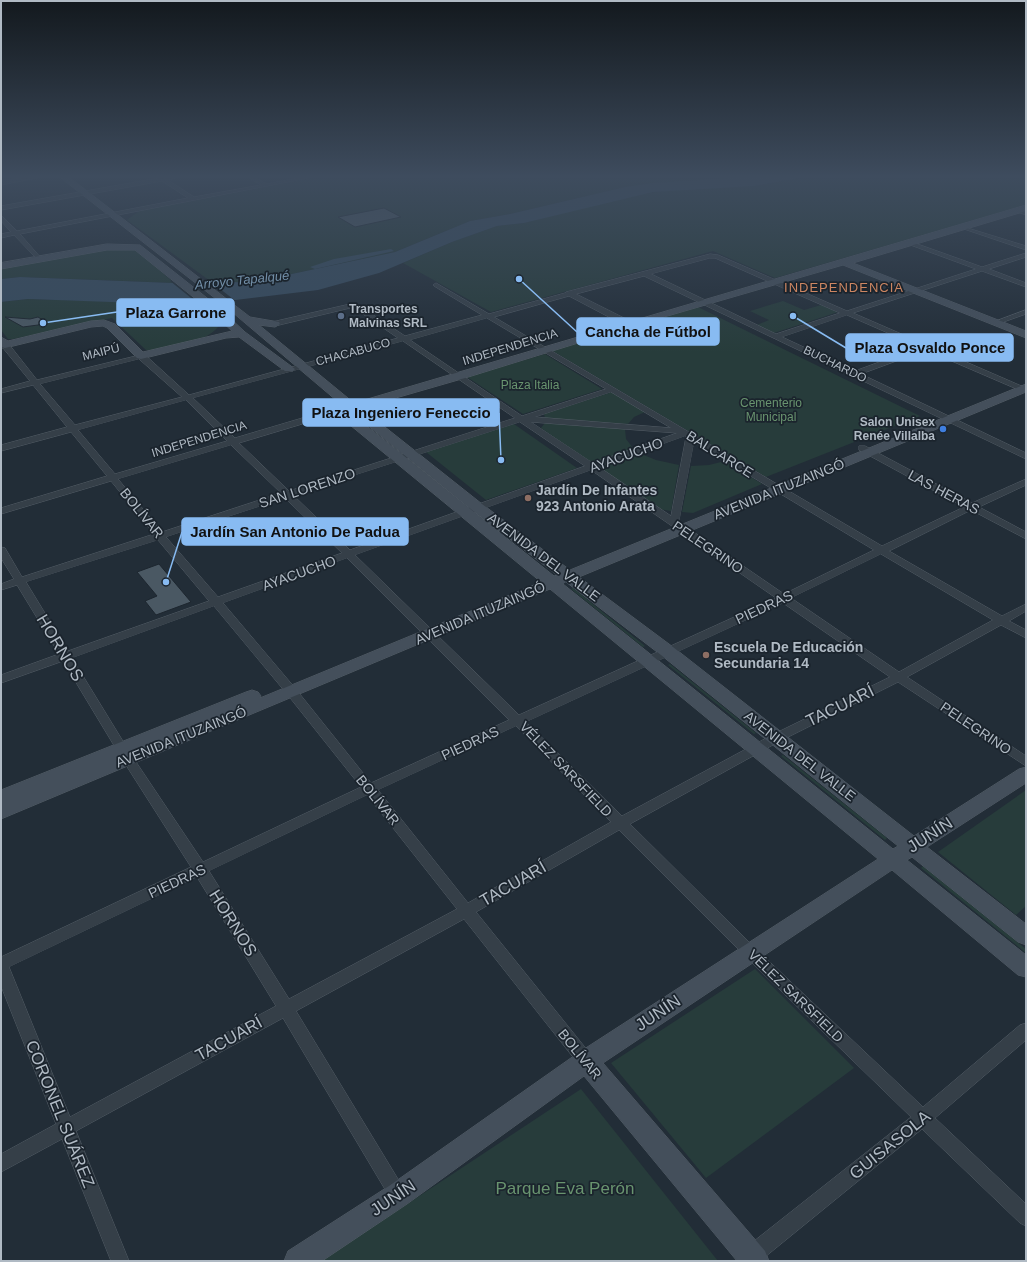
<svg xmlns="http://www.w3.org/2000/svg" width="1027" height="1262" font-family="Arial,sans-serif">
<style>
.green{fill:#273c3b}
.water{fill:#364b5e}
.pier{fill:#222d37}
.building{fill:#4a5863;stroke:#1d262f}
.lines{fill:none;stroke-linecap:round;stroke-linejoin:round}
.street-casing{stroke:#535d66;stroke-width:1}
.secondary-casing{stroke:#535d66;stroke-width:1}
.street{fill:#353f48;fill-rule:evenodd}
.secondary{fill:#444f5b;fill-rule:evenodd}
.service-dot{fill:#5c6f8a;stroke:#1b242d;stroke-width:1.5}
.shop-dot{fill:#3f7fe0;stroke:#1b242d;stroke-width:1.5}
.education-dot{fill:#8d6e63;stroke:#1b242d;stroke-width:1.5}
.labels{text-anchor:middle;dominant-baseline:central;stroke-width:3.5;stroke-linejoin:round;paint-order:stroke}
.far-poi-label{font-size:12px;font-weight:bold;fill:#b0bac4;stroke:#1b242d;text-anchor:start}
.far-street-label{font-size:12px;fill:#b0bac4;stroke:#1b242d}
.far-park-label{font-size:12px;fill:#69946f;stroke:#1b242d}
.far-water-label{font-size:13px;font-style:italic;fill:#728ea7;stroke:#1b242d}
.far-neighbourhood-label{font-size:13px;letter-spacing:1px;fill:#cd8662;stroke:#1b242d}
.street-label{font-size:14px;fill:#b0bac4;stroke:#1b242d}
.poi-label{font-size:14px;font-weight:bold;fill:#b0bac4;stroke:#1b242d;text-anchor:start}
.near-street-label{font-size:17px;fill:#b0bac4;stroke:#1b242d}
.near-park-label{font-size:17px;fill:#69946f;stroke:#1b242d}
.leader{fill:none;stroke:#88bbf2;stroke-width:1.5}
.callout-dot{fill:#88bbf2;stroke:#1b242d;stroke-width:1.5}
.callout{fill:#88bbf2;stroke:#88bbf2;stroke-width:1.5}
.callout-label{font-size:15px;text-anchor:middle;font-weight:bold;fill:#111}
</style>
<rect width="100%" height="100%" fill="#222d37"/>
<g class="green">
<polygon points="318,177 744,177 625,187 510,214 470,221 395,252 249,283 210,281 127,220 139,211"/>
<polygon points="805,177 1026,177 1026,205 775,278 713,251 491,312 403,263 452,242 497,226 524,223 629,196 677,189 754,186"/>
<polygon points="133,247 174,283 20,277 1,279 1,268 113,248"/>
<path d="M28 299 202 304 222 321C210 344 175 345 152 351L146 350 112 318 13 339H8L1 330V302Z"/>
<polygon points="783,301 804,310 821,305 838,312 774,333 757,325 769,320 750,311"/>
<polygon points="698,307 920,416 766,477 551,350"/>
<polygon points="545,354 602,389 523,414 467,377"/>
<polygon points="612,392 645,412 634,417 628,424 545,418 544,414"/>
<polygon points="545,423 625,429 626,439 633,448 591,464 541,428"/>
<polygon points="514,424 577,468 486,500 426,452"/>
<polygon points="639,453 656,460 679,465 671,511 659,509 598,468"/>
<polygon points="725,461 762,484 693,513 682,512 691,466 709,465"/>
<polygon points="573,588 645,646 643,647 571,589"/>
<polygon points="670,664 756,733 754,734 668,665"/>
<polygon points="783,755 887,838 885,840 781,756"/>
<polygon points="1026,790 1026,906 1016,915 938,852"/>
<polygon points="923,866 1026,949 1026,953 921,868"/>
<polygon points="755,969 854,1068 706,1178 611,1063"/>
<polygon points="581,1089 718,1261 321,1261"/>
</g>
<g class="water">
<polygon points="744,177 805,177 754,186 653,192 524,223 497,226 452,242 379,273 318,290 194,305 28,299 1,302 1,279 20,277 174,283 203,280 249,283 395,252 470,221 510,214 625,187 653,183"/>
<polygon points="391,249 394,251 315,269 310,267 334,259"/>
</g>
<polygon class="pier" points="206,278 237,302 201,306 170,281"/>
<g class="building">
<polygon points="384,208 401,217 355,227 338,217"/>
<polygon points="5,317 30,319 38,317 46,322 38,325 23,327"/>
<polygon points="159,564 191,602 156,615 145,601 157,596 137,572"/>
</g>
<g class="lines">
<defs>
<g id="street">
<polygon points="30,177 41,177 1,185 1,181"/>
<polygon points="157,177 179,177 168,180 194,197 261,185 248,177 254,177 267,184 303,177 313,177 20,234 41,258 42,259 39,261 14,235 1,238 1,234 11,232 1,221 1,215 17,231 188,198 162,181 1,210 1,206 159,178"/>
<polygon points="1017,208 1026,211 1026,215 1015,211 1014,210"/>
<polygon points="961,226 1026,246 1026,250 961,228"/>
<path d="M905 241H909L982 267 1026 253V257L989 269 1026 283V287L982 271 853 313 1026 388V393L926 350 861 374 1026 453V459L644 276 576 294 632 322V326H626L569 296 494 317 882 546 964 507 859 450V446H865L972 503 1026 479V485L979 507 1026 532V539L971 510 889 551 1002 616 1026 604V611L1009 621 1026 630V638L1001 625 907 677 1026 756V766L898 682 780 741 630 824 755 948 923 1107 1020 1025 1026 1023V1040L935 1118 1026 1204V1226L1020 1223 922 1129 760 1261H744L742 1256 744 1249 911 1117 745 956 619 830 476 912 592 1056 594 1061 592 1066 586 1068 580 1066 464 919 296 1011 404 1189 407 1195 404 1201 398 1204 392 1201 283 1018 76 1131 129 1261H111L62 1139 1 1172V1154L56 1124 1 986V957L191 867 124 762 63 661 1 683V675L59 654 17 585 1 590V584L14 579 1 558V547L5 548 22 577 154 534 111 481 1 514V508L107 476 71 432 1 451V445L67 427 33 385 1 393V389L30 381 3 348H1V344L8 343 37 380 144 354 189 395 398 338 357 310 350 308 275 326 271 324 272 322 350 304 361 307 405 336 482 315 434 286 433 285 436 283 489 314 565 293 566 292 710 254 718 255 847 311 976 269 905 243ZM710 258H715L840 313 776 334 651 274ZM847 315 920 347 855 371 782 337ZM487 318 606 389 522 416 410 340ZM403 341 515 418 289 491 239 443 342 412V408H336L235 438 193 398ZM139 359 182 397 75 425 40 384ZM611 392 671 428 535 417ZM186 400 227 441 115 474 78 430ZM520 422 585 466 350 550 293 495ZM531 422 677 433 593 463ZM685 436 686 437 671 516 599 467ZM694 442 874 550 784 594 679 522ZM231 445 281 493 162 532 118 479ZM591 470 776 598 519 715 355 555ZM285 498 342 553 218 597 166 537ZM158 540 209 601 68 651 26 582ZM881 554 993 620 899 672 791 598ZM347 558 509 720 371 783 295 688 223 603ZM783 603 890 677 772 735 622 816 526 722ZM214 606 287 694 361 787 203 862 132 756 72 658ZM516 726 611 822 468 903 378 790ZM367 795 457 909 289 999 209 871ZM197 877 276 1006 70 1117 9 967Z"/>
<polygon points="1026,310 1026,314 995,325 991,323"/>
</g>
<g id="secondary">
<path d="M60 177H69L250 317 279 322 280 324 275 327 259 325 354 403 1026 205V211L853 263 1026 331V338L843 265 633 326 465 378 361 408 482 504 570 570 1026 384V392L579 577 673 647 914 836 1019 769 1026 767V783L927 847 1026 924V945L1018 942 912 857 907 860 1026 955V977L1018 975 892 870 603 1063 765 1251 769 1261H737L584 1076 407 1204 322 1261H284L288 1251 389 1186 578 1053 878 859 550 589 1 819V790L246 692 252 690 258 692 261 696 260 698 541 582 350 425 348 422 350 419H358L554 576 557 575 472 510 350 411 341 412 339 409 343 406 225 306ZM566 582 661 655 898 846 893 849 563 584Z"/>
<polygon points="107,244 140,245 216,305 245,332 295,369 293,371 285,371 239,337 226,338 141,359 137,358 107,328 103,326 91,327 5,348 1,347 1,337 8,341 91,321 104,320 115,324 143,352 232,331 208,309 135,250 107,250 1,269 1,263"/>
</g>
</defs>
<use href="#street" class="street-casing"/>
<use href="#secondary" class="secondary-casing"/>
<use href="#street" class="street"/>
<use href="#secondary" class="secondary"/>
</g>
<linearGradient id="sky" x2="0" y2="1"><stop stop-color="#13191e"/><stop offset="0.5" stop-color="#3e4c5e"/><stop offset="1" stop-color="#3e4c5e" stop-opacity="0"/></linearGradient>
<rect width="1027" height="353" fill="url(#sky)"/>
<circle class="service-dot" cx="341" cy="316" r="4"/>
<circle class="shop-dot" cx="943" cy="429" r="4"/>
<g class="education-dot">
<circle cx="528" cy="498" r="4"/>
<circle cx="706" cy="655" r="4"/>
</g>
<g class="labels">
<g class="far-poi-label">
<text x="349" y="309">Transportes<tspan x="349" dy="14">Malvinas SRL</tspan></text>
<text x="935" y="422" text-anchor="end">Salon Unisex<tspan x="935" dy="14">Renée Villalba</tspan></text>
</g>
<g class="far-street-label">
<text transform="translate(510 347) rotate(-17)">INDEPENDENCIA</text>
<text transform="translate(101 352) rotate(-14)">MAIPÚ</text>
<text transform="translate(353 352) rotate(-15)">CHACABUCO</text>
<text transform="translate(835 364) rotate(26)">BUCHARDO</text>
<text transform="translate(199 439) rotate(-17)">INDEPENDENCIA</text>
</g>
<g class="far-park-label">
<text x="530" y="385">Plaza Italia</text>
<text x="771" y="403">Cementerio<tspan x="771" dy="14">Municipal</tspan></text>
</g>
<g class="far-water-label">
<text transform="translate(242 280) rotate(-6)">Arroyo Tapalqué</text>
</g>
<g class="far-neighbourhood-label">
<text x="844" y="287">INDEPENDENCIA</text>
</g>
<g class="street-label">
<text transform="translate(720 454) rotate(32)">BALCARCE</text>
<text transform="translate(626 455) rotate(-20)">AYACUCHO</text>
<text transform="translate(307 488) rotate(-18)">SAN LORENZO</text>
<text transform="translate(779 489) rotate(-22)">AVENIDA ITUZAINGÓ</text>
<text transform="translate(944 492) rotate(28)">LAS HERAS</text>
<text transform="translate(142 513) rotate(51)">BOLÍVAR</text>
<text transform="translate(708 547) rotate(34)">PELEGRINO</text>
<text transform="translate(544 557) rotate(37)">AVENIDA DEL VALLE</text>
<text transform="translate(299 573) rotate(-20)">AYACUCHO</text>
<text transform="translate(764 607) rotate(-25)">PIEDRAS</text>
<text transform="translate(480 613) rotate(-23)">AVENIDA ITUZAINGÓ</text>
<text transform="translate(976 728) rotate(34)">PELEGRINO</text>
<text transform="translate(181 737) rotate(-22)">AVENIDA ITUZAINGÓ</text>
<text transform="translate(470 743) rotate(-25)">PIEDRAS</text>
<text transform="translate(800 756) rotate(38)">AVENIDA DEL VALLE</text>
<text transform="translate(566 769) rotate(46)">VÉLEZ SARSFIELD</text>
<text transform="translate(378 800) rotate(51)">BOLÍVAR</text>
<text transform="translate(177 881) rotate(-25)">PIEDRAS</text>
<text transform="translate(796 996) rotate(44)">VÉLEZ SARSFIELD</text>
<text transform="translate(580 1054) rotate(51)">BOLÍVAR</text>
</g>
<g class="poi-label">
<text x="536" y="490">Jardín De Infantes<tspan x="536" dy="16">923 Antonio Arata</tspan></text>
<text x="714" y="647">Escuela De Educación<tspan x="714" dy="16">Secundaria 14</tspan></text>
</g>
<g class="near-street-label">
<text transform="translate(60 648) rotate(59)">HORNOS</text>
<text transform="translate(840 706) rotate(-26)">TACUARÍ</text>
<text transform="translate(930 835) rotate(-33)">JUNÍN</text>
<text transform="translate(513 884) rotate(-30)">TACUARÍ</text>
<text transform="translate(233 923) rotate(58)">HORNOS</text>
<text transform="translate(658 1013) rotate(-34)">JUNÍN</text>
<text transform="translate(229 1039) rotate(-29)">TACUARÍ</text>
<text transform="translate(60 1114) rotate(68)">CORONEL SUÁREZ</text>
<text transform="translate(890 1145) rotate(-39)">GUISASOLA</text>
<text transform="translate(393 1198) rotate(-34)">JUNÍN</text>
</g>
<g class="near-park-label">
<text x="565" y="1188">Parque Eva Perón</text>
</g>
</g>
<path class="leader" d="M43 323L117 312M519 279L577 332M793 316L846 348M501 460L499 413M166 582L182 532"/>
<g class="callout-dot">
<circle cx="43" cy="323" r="4"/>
<circle cx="519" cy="279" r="4"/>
<circle cx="793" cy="316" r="4"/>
<circle cx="501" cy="460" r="4"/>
<circle cx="166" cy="582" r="4"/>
</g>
<g class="callout">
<rect x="117" y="299" width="117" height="27" rx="4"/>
<rect x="577" y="318" width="142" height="27" rx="4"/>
<rect x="846" y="334" width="167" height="27" rx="4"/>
<rect x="303" y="399" width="196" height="27" rx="4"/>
<rect x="182" y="518" width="226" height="27" rx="4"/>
</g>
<g class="callout-label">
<text x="176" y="318">Plaza Garrone</text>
<text x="648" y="337">Cancha de Fútbol</text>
<text x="930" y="353">Plaza Osvaldo Ponce</text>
<text x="401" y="418">Plaza Ingeniero Feneccio</text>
<text x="295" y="537">Jardín San Antonio De Padua</text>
</g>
<rect width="1027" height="1262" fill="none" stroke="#b0bac4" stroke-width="4"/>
</svg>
